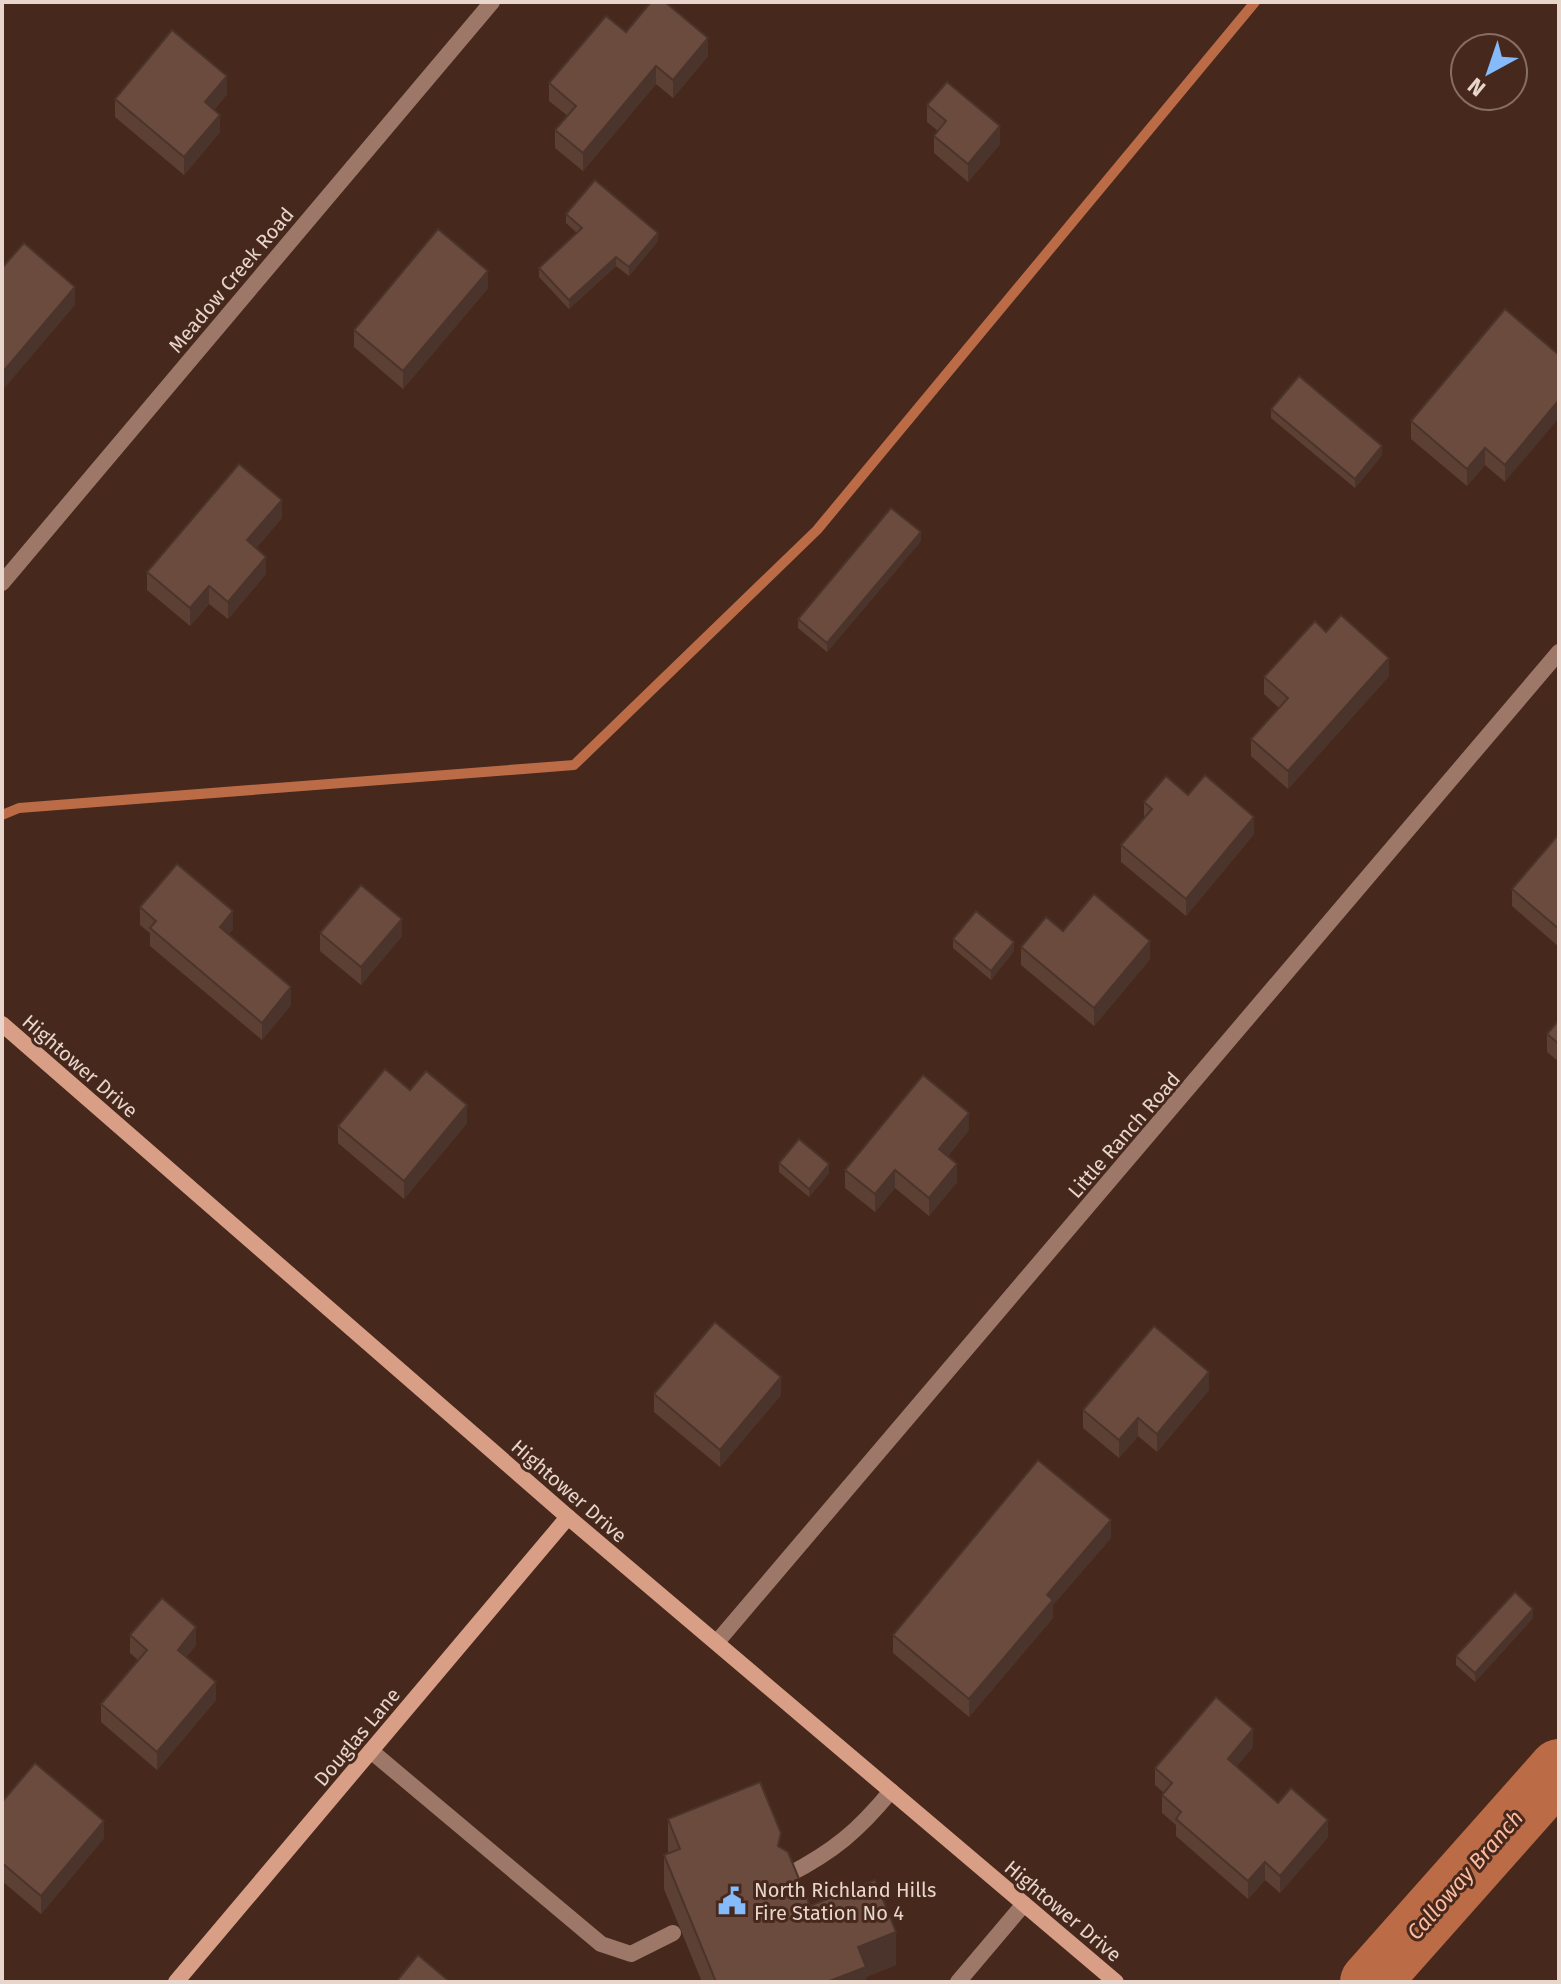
<svg xmlns="http://www.w3.org/2000/svg" width="1561" height="1984" font-family="'Fira Sans',sans-serif">
<style>
.lines{fill:none;stroke-linecap:round;stroke-linejoin:round}
.stream{stroke:#bc6b47;stroke-width:10}
.river{stroke:#bc6b47;stroke-width:60}
.lane{stroke:#9d7868;stroke-width:16}
.street{stroke:#9d7868;stroke-width:16}
.secondary{stroke:#d99f86;stroke-width:16}
.wall{fill:#5c4034}
.shaded-wall{fill:#4b342b}
.building{fill:#6b4b3d;stroke:#4b342b;stroke-width:2}
.labels{text-anchor:middle;dominant-baseline:central;stroke-width:6;stroke-linejoin:round;paint-order:stroke}
.street-label{font-size:20px;fill:#e8d5cc;stroke:#46291c}
.poi-label{font-size:20px;fill:#e8d5cc;stroke:#46291c;text-anchor:start}
.water-label{font-size:22px;font-style:italic;fill:#febb9f;stroke:#46291c}
</style>
<rect width="100%" height="100%" fill="#46291c"/>
<g class="lines">
<polyline class="stream" points="2,815 19,808 574,765 817,530 1255,2"/>
<polyline class="river" points="1370,1982 1559,1769"/>
<g class="lane">
<polyline points="371,1751 601,1944 631,1954 673,1933"/>
<path d="M788 1875C834 1851 858 1831 891 1791"/>
<polyline points="958,1982 1024,1904"/>
</g>
<g class="street">
<polyline points="2,583 492,2"/>
<polyline points="717,1642 1559,652"/>
</g>
<g class="secondary">
<polyline points="2,1024 568,1517 1116,1982"/>
<polyline points="176,1982 568,1517"/>
</g>
</g>
<g class="wall">
<polygon points="626,32 708,56 673,98 656,84 583,171 555,148 555,130 568,116 549,101 549,83"/>
<polygon points="227,94 214,110 220,132 184,175 115,117 115,99"/>
<polygon points="927,105 1000,144 968,182 934,153 934,136 938,131 927,122"/>
<polygon points="566,214 658,241 629,276 616,266 569,309 539,277 539,268 577,233 566,223"/>
<polygon points="488,288 403,389 354,347 354,330"/>
<polygon points="1559,355 1505,482 1485,465 1467,486 1411,439 1411,421"/>
<polygon points="1271,409 1382,455 1355,488 1271,418"/>
<polygon points="282,518 256,548 266,574 228,619 209,604 190,626 147,590 147,572"/>
<polygon points="921,541 827,652 798,628 798,619"/>
<polygon points="1326,632 1389,676 1288,789 1251,756 1251,739 1279,708 1264,694 1264,677"/>
<polygon points="1188,795 1254,834 1186,916 1121,862 1121,845 1144,818 1144,802"/>
<polygon points="1559,834 1559,947 1512,906 1512,889"/>
<polygon points="140,907 233,929 228,935 291,1005 262,1040 150,946 150,933 140,925"/>
<polygon points="1063,931 1150,959 1094,1026 1021,965 1021,947"/>
<polygon points="320,933 402,936 361,985 320,951"/>
<polygon points="953,939 1014,951 991,980 953,948"/>
<polygon points="1559,1020 1559,1062 1547,1052 1547,1034"/>
<polygon points="410,1090 467,1123 404,1199 338,1143 338,1126"/>
<polygon points="969,1130 948,1156 957,1182 929,1216 895,1188 875,1212 845,1188 845,1170"/>
<polygon points="779,1163 829,1173 809,1197 779,1172"/>
<polygon points="1209,1390 1157,1452 1138,1436 1119,1458 1083,1428 1083,1410"/>
<polygon points="654,1394 781,1395 720,1467 654,1412"/>
<polygon points="1111,1538 1053,1605 1053,1618 969,1717 893,1653 893,1635"/>
<polygon points="1533,1618 1475,1682 1456,1665 1456,1656"/>
<polygon points="130,1635 196,1645 186,1657 216,1700 157,1770 101,1722 101,1704 138,1660 130,1653"/>
<polygon points="1253,1747 1236,1767 1278,1803 1328,1837 1280,1893 1265,1880 1248,1899 1176,1836 1176,1825 1162,1813 1162,1795 1164,1793 1155,1785 1155,1768"/>
<polygon points="2,1800 104,1838 41,1914 2,1881"/>
<polygon points="668,1819 781,1847 810,1906 896,1965 866,1977 866,1982 702,1982 664,1889 664,1855 668,1854"/>
</g>
<g class="shaded-wall">
<polygon points="708,38 708,56 673,98 673,80"/>
<polygon points="656,66 656,84 583,171 583,153"/>
<polygon points="227,76 227,94 205,120 205,102"/>
<polygon points="220,115 220,132 184,175 184,157"/>
<polygon points="1000,126 1000,144 968,182 968,164"/>
<polygon points="658,233 658,241 629,276 629,267"/>
<polygon points="616,257 616,266 569,309 569,300"/>
<polygon points="488,271 488,288 403,389 403,371"/>
<polygon points="75,287 75,305 2,391 2,373"/>
<polygon points="1559,400 1559,418 1505,482 1505,465"/>
<polygon points="1382,446 1382,455 1355,488 1355,479"/>
<polygon points="1485,448 1485,465 1467,486 1467,469"/>
<polygon points="282,500 282,518 247,558 247,540"/>
<polygon points="921,532 921,541 827,652 827,643"/>
<polygon points="266,557 266,574 228,619 228,602"/>
<polygon points="209,586 209,604 190,626 190,608"/>
<polygon points="1389,658 1389,676 1288,789 1288,771"/>
<polygon points="1254,817 1254,834 1186,916 1186,899"/>
<polygon points="233,911 233,929 220,945 220,927"/>
<polygon points="402,919 402,936 361,985 361,967"/>
<polygon points="1150,941 1150,959 1094,1026 1094,1008"/>
<polygon points="1014,942 1014,951 991,980 991,971"/>
<polygon points="291,987 291,1005 262,1040 262,1023"/>
<polygon points="467,1105 467,1123 404,1199 404,1181"/>
<polygon points="969,1113 969,1130 939,1167 939,1149"/>
<polygon points="829,1164 829,1173 809,1197 809,1189"/>
<polygon points="957,1164 957,1182 929,1216 929,1198"/>
<polygon points="895,1170 895,1188 875,1212 875,1194"/>
<polygon points="1209,1372 1209,1390 1157,1452 1157,1434"/>
<polygon points="781,1377 781,1395 720,1467 720,1450"/>
<polygon points="1138,1418 1138,1436 1119,1458 1119,1440"/>
<polygon points="1111,1520 1111,1538 1053,1605 1053,1618 969,1717 969,1699 1047,1595"/>
<polygon points="1533,1609 1533,1618 1475,1682 1475,1673"/>
<polygon points="196,1627 196,1645 178,1667 178,1650"/>
<polygon points="216,1682 216,1700 157,1770 157,1752"/>
<polygon points="1253,1729 1253,1747 1228,1777 1228,1759"/>
<polygon points="1328,1820 1328,1837 1280,1893 1280,1876"/>
<polygon points="104,1821 104,1838 41,1914 41,1896"/>
<polygon points="1265,1862 1265,1880 1248,1899 1248,1881"/>
<polygon points="896,1932 896,1965 866,1977 866,1982 827,1982 858,1947"/>
</g>
<g class="building">
<polygon points="651,2 665,2 708,38 673,80 656,66 583,153 555,130 576,106 549,83 606,16 626,32"/>
<polygon points="172,30 227,76 205,102 220,115 184,157 115,99"/>
<polygon points="947,82 1000,126 968,164 934,136 946,121 927,105"/>
<polygon points="595,180 658,233 629,267 616,257 569,300 539,268 582,228 566,214"/>
<polygon points="438,229 488,271 403,371 354,330"/>
<polygon points="24,243 75,287 2,373 2,268"/>
<polygon points="1505,309 1559,355 1559,400 1505,465 1485,448 1467,469 1411,421"/>
<polygon points="1299,376 1382,446 1355,479 1271,409"/>
<polygon points="239,464 282,500 247,540 266,557 228,602 209,586 190,608 147,572"/>
<polygon points="891,508 921,532 827,643 798,619"/>
<polygon points="1341,615 1389,658 1288,771 1251,739 1288,698 1264,677 1315,621 1326,632"/>
<polygon points="1205,775 1254,817 1186,899 1121,845 1152,809 1144,802 1166,776 1188,795"/>
<polygon points="1559,834 1559,929 1512,889"/>
<polygon points="177,864 233,911 220,927 291,987 262,1023 150,928 156,921 140,907"/>
<polygon points="361,885 402,919 361,967 320,933"/>
<polygon points="1094,894 1150,941 1094,1008 1021,947 1046,917 1063,931"/>
<polygon points="976,911 1014,942 991,971 953,939"/>
<polygon points="1559,1020 1559,1044 1547,1034"/>
<polygon points="385,1069 410,1090 426,1071 467,1105 404,1181 338,1126"/>
<polygon points="923,1075 969,1113 939,1149 957,1164 929,1198 895,1170 875,1194 845,1170"/>
<polygon points="799,1139 829,1164 809,1189 779,1163"/>
<polygon points="715,1322 781,1377 720,1450 654,1394"/>
<polygon points="1154,1326 1209,1372 1157,1434 1138,1418 1119,1440 1083,1410"/>
<polygon points="1038,1460 1111,1520 1047,1595 1053,1600 969,1699 893,1635"/>
<polygon points="1515,1592 1533,1609 1475,1673 1456,1656"/>
<polygon points="162,1598 196,1627 178,1650 216,1682 157,1752 101,1704 147,1650 130,1635"/>
<polygon points="1216,1697 1253,1729 1228,1759 1278,1803 1291,1788 1328,1820 1280,1876 1265,1862 1248,1881 1176,1819 1181,1812 1162,1795 1172,1783 1155,1768"/>
<polygon points="35,1763 104,1821 41,1896 2,1863 2,1800 3,1801"/>
<polygon points="760,1782 781,1833 778,1846 788,1852 810,1906 875,1880 896,1932 858,1947 866,1967 827,1982 716,1982 664,1855 680,1849 668,1819"/>
<polygon points="418,1955 450,1982 396,1982"/>
</g>
<defs>
<symbol id="civic-bare" viewBox="-9 -9 18 18"><path d="M-.6-6.5H3V-4.5H.6V-3L4-1V1h2V6H-6V1h2V-1L-.6-3ZM-1.2 2.5V6h2.4V2.5Z" fill="#86bbfb" stroke="#46291c" stroke-width="2.5" paint-order="stroke"/></symbol>
</defs>
<g fill-rule="evenodd">
<use href="#civic-bare" x="712" y="1881" width="40" height="40"/>
</g>
<g class="labels">
<g class="street-label">
<text transform="translate(231 280) rotate(-50)">Meadow Creek Road</text>
<text transform="translate(80 1066) rotate(41)">Hightower Drive</text>
<text transform="translate(1124 1135) rotate(-49)">Little Ranch Road</text>
<text transform="translate(569 1491) rotate(41)">Hightower Drive</text>
<text transform="translate(357 1737) rotate(-50)">Douglas Lane</text>
<text transform="translate(1063 1911) rotate(40)">Hightower Drive</text>
</g>
<g class="poi-label">
<text x="754" y="1890">North Richland Hills<tspan x="754" dy="23">Fire Station No 4</tspan></text>
</g>
<g class="water-label">
<text transform="translate(1465 1875) rotate(-49)">Calloway Branch</text>
</g>
</g>
<rect width="1561" height="1984" fill="none" stroke="#e8d5cc" stroke-width="8"/>
<g transform="translate(1489 72) rotate(220)"><circle r="38" fill="#46291c" stroke="#876e62" stroke-width="2"/>
<path d="M0-6L14 30L0 20L-14 30Z" fill="#86bbfb"/>
<text y="-12" font-size="22" font-weight="bold" text-anchor="middle" fill="#e8d5cc">N</text>
</g>
</svg>
